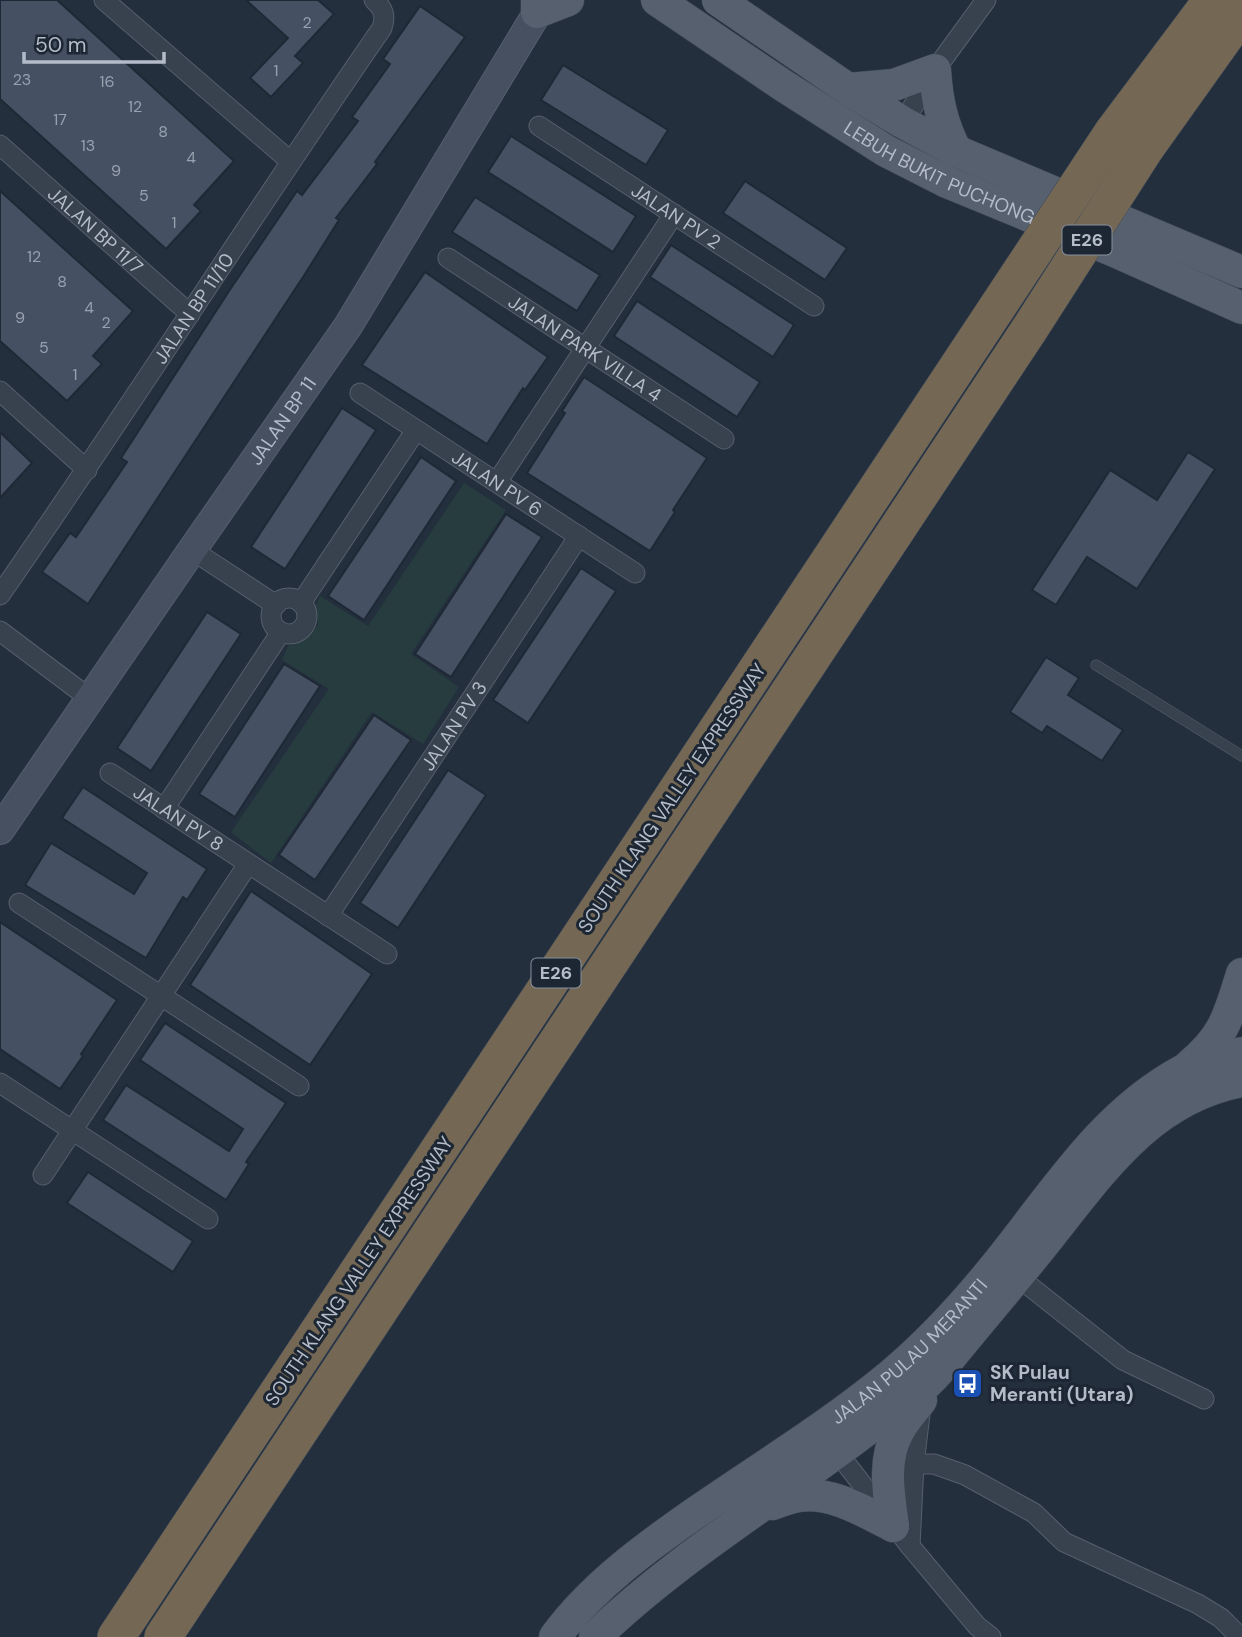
<svg xmlns="http://www.w3.org/2000/svg" width="1242" height="1637" font-family="'DM Sans',sans-serif">
<style>
.green{fill:#263c3f}
.building{fill:#455162;stroke:#1f2835;stroke-width:2}
.lines{fill:none;stroke-linecap:round;stroke-linejoin:round}
.lane-casing{stroke:#565f6c;stroke-width:11}
.street-casing{stroke:#565f6c;stroke-width:21}
.secondary-casing{stroke:#565f6c;stroke-width:30}
.primary-casing{stroke:#414a57;stroke-width:33}
.highway-casing{stroke:#434c59;stroke-width:38}
.lane{stroke:#38414e;stroke-width:10}
.street{stroke:#38414e;stroke-width:19}
.secondary{stroke:#465061;stroke-width:28}
.primary{stroke:#56606e;stroke-width:32}
.highway{stroke:#746855;stroke-width:37}
.highway-bridge-casing{stroke:#434c59;stroke-width:38;stroke-linecap:butt}
.highway-bridge{stroke:#746855;stroke-width:37}
.labels{text-anchor:middle;dominant-baseline:central;stroke-width:6;stroke-linejoin:round;paint-order:stroke}
.number-label{font-size:16px;fill:#98a1af}
.shield{fill:#1d2633;stroke:#878f9c;stroke-width:2}
.shield-label{font-size:18px;font-weight:bold;fill:#b4bcc9}
.street-label{font-size:19px;fill:#b4bcc9;stroke:#1d2633}
.poi-label{font-size:19px;font-weight:bold;fill:#b4bcc9;stroke:#1d2633;text-anchor:start}
</style>
<rect width="100%" height="100%" fill="#242f3e"/>
<polygon class="green" points="464,483 506,510 411,654 459,687 423,744 372,712 271,863 231,832 329,689 282,660 288,646 310,635 318,625 316,605 320,596 368,626"/>
<g class="building">
<polygon points="0,0 57,0 234,161 194,205 201,211 166,249 0,99"/>
<polygon points="246,0 318,0 334,14 295,56 303,63 271,97 250,78 288,38"/>
<polygon points="420,6 465,37 375,162 377,164 336,218 339,220 305,274 88,604 42,572 70,533 76,537 127,462 121,458 231,288 297,191 302,195 358,121 352,117 390,64 383,59"/>
<polygon points="563,65 668,130 646,165 541,100"/>
<polygon points="511,136 636,216 613,252 488,172"/>
<polygon points="745,181 847,248 825,280 723,213"/>
<polygon points="0,191 133,311 93,356 102,364 67,401 0,341"/>
<polygon points="475,197 600,275 577,311 452,232"/>
<polygon points="671,245 794,325 773,357 650,277"/>
<polygon points="425,272 548,357 525,390 523,388 487,444 362,365"/>
<polygon points="637,301 760,382 737,417 614,336"/>
<polygon points="584,377 707,458 673,510 675,512 650,551 527,473 565,413 562,411"/>
<polygon points="342,408 376,430 285,569 251,547"/>
<polygon points="0,432 32,463 0,498"/>
<polygon points="1188,452 1215,469 1137,589 1087,557 1056,605 1032,590 1110,470 1157,500"/>
<polygon points="421,457 456,481 364,620 328,596"/>
<polygon points="506,514 542,537 451,677 415,654"/>
<polygon points="581,568 616,591 528,723 493,700"/>
<polygon points="207,612 241,634 151,771 117,748"/>
<polygon points="1046,657 1079,678 1068,695 1123,730 1102,761 1047,726 1042,733 1010,712"/>
<polygon points="284,664 320,686 235,817 199,794"/>
<polygon points="374,715 411,740 315,880 279,855"/>
<polygon points="448,770 486,795 398,928 360,903"/>
<polygon points="83,787 207,869 187,900 183,897 146,958 25,885 51,843 134,894 147,873 62,818"/>
<polygon points="251,891 372,974 310,1065 190,985"/>
<polygon points="0,922 117,1000 81,1054 83,1056 60,1089 0,1049"/>
<polygon points="165,1023 286,1103 246,1162 249,1164 226,1200 103,1120 126,1085 229,1151 243,1129 140,1060"/>
<polygon points="88,1172 193,1241 173,1272 67,1203"/>
</g>
<g class="lines">
<defs>
<polyline id="lane" points="1096,665 1242,756"/>
<g id="street">
<polyline points="104,0 290,161"/>
<path id="s1" d="M539 126 814 306"/>
<path id="s2" d="M0 145 190 314"/>
<polyline points="886,151 935,70 986,0"/>
<path id="s3" d="M448 258 724 439"/>
<polyline points="0,391 87,470"/>
<path id="s4" d="M360 393 635 573"/>
<polyline points="497,482 674,214"/>
<polyline points="192,550 276,605"/>
<path id="s5" d="M0 595C130 408 252 216 382 28 386 16 384 9 374 0"/>
<circle cx="289" cy="616" r="18"/>
<polyline points="301,603 416,430"/>
<polyline points="0,631 89,698"/>
<path id="s6" d="M110 773 387 954"/>
<polyline points="164,809 281,632"/>
<polyline points="19,903 299,1086"/>
<path id="s7" d="M328 916 579 536"/>
<polyline points="0,1083 208,1219"/>
<polyline points="43,1175 248,864"/>
<polyline points="1018,1277 1123,1360 1204,1399"/>
<polyline points="830,1443 910,1546 977,1626 991,1637"/>
<polyline points="914,1464 934,1464 965,1475 1034,1513 1064,1542 1198,1604 1221,1618 1236,1633 1237,1637"/>
<polyline points="910,1546 914,1464 921,1406"/>
</g>
<g id="secondary">
<path id="s8" d="M0 830 192 550 348 326 545 0"/>
</g>
<g id="primary">
<polyline points="537,0 537,12 568,0"/>
<path id="s9" d="M657 0 784 86 886 151 947 182 1112 250 1242 308"/>
<polyline points="718,0 848,89 902,122 956,151 1242,272"/>
<path d="M848 89 894 85 935 70C937 101 942 124 956 151"/>
<path d="M1190 1065C1225 1036 1229 1015 1242 974"/>
<path d="M772 1504C781 1501 790 1497 799 1496 832 1491 865 1512 893 1526"/>
<path d="M893 1526C889 1495 882 1461 898 1432 904 1420 914 1410 921 1400"/>
<path id="s10" d="M555 1637C593 1585 649 1545 701 1509 765 1465 832 1424 891 1375 930 1342 965 1304 997 1264 1053 1195 1101 1115 1182 1071 1200 1062 1222 1058 1242 1053"/>
<path d="M595 1637C679 1556 781 1496 873 1425 891 1411 911 1398 927 1383 940 1371 951 1356 962 1343 990 1309 1019 1275 1046 1241 1101 1172 1150 1098 1242 1081"/>
</g>
<g id="highway">
<polyline points="1113,132 1212,0"/>
<polyline points="1145,149 1242,13"/>
<polyline points="116,1637 996,309"/>
<polyline points="163,1637 1029,330"/>
</g>
</defs>
<use href="#lane" class="lane-casing"/>
<use href="#street" class="street-casing"/>
<use href="#secondary" class="secondary-casing"/>
<use href="#primary" class="primary-casing"/>
<use href="#highway" class="highway-casing"/>
<use href="#lane" class="lane"/>
<use href="#street" class="street"/>
<use href="#secondary" class="secondary"/>
<use href="#primary" class="primary"/>
<use href="#highway" class="highway"/>
<defs>
<g id="highway-bridge">
<polyline points="996,309 1113,132"/>
<polyline points="1029,330 1145,149"/>
</g>
</defs>
<use href="#highway-bridge" class="highway-bridge-casing"/>
<use href="#highway-bridge" class="highway-bridge"/>
</g>
<defs>
<symbol id="bus-square" viewBox="-11 -11 22 22"><rect x="-9" y="-9" width="18" height="18" rx="4" fill="#1a4fb4" stroke="#1d2633"/><path d="M-5-6H5V4H4V6H2V4H-2V6H-4V4H-5ZM-3.5-4V0h7V-4ZM-3.5 1.2v1.5H-2V1.2ZM2 1.2v1.5H3.5V1.2Z" fill="#fff"/></symbol>
</defs>
<g fill-rule="evenodd">
<use href="#bus-square" x="950" y="1366" width="35" height="35"/>
</g>
<g class="labels">
<g class="number-label">
<text x="307" y="22">2</text>
<text x="276" y="70">1</text>
<text x="22" y="79">23</text>
<text x="107" y="81">16</text>
<text x="135" y="106">12</text>
<text x="60" y="119">17</text>
<text x="163" y="131">8</text>
<text x="88" y="145">13</text>
<text x="191" y="157">4</text>
<text x="116" y="170">9</text>
<text x="144" y="195">5</text>
<text x="174" y="222">1</text>
<text x="34" y="256">12</text>
<text x="62" y="281">8</text>
<text x="89" y="307">4</text>
<text x="20" y="317">9</text>
<text x="106" y="322">2</text>
<text x="44" y="347">5</text>
<text x="75" y="374">1</text>
</g>
<g class="shield">
<rect x="1062.5" y="225.5" width="49" height="29" rx="5"/>
<rect x="531.5" y="958.5" width="49" height="29" rx="5"/>
</g>
<g class="shield-label">
<text x="1087" y="240">E26</text>
<text x="556" y="973">E26</text>
</g>
<g class="street-label">
<text stroke="none"><textPath href="#s9" startOffset="332">LEBUH BUKIT PUCHONG</textPath></text>
<text stroke="none"><textPath href="#s1" startOffset="164">JALAN PV 2</textPath></text>
<text stroke="none"><textPath href="#s2" startOffset="128">JALAN BP 11/7</textPath></text>
<text stroke="none"><textPath href="#s5" startOffset="346">JALAN BP 11/10</textPath></text>
<text stroke="none"><textPath href="#s3" startOffset="164">JALAN PARK VILLA 4</textPath></text>
<text stroke="none"><textPath href="#s8" startOffset="497">JALAN BP 11</textPath></text>
<text stroke="none"><textPath href="#s4" startOffset="164">JALAN PV 6</textPath></text>
<text stroke="none"><textPath href="#s7" startOffset="228">JALAN PV 3</textPath></text>
<text transform="translate(672 798) rotate(-56)">SOUTH KLANG VALLEY EXPRESSWAY</text>
<text stroke="none"><textPath href="#s6" startOffset="82">JALAN PV 8</textPath></text>
<text transform="translate(359 1271) rotate(-56)">SOUTH KLANG VALLEY EXPRESSWAY</text>
<text stroke="none"><textPath href="#s10" startOffset="457">JALAN PULAU MERANTI</textPath></text>
</g>
<g class="poi-label">
<text x="990" y="1372">SK Pulau<tspan x="990" dy="22">Meranti (Utara)</tspan></text>
</g>
</g>
<path d="M24 52v10h140v-10" fill="none" stroke="#b4bcc9" stroke-width="3.5"/>
<text x="35" y="52" font-size="21" fill="#b4bcc9" stroke="#1d2633" stroke-width="5" paint-order="stroke">50 m</text>
</svg>
